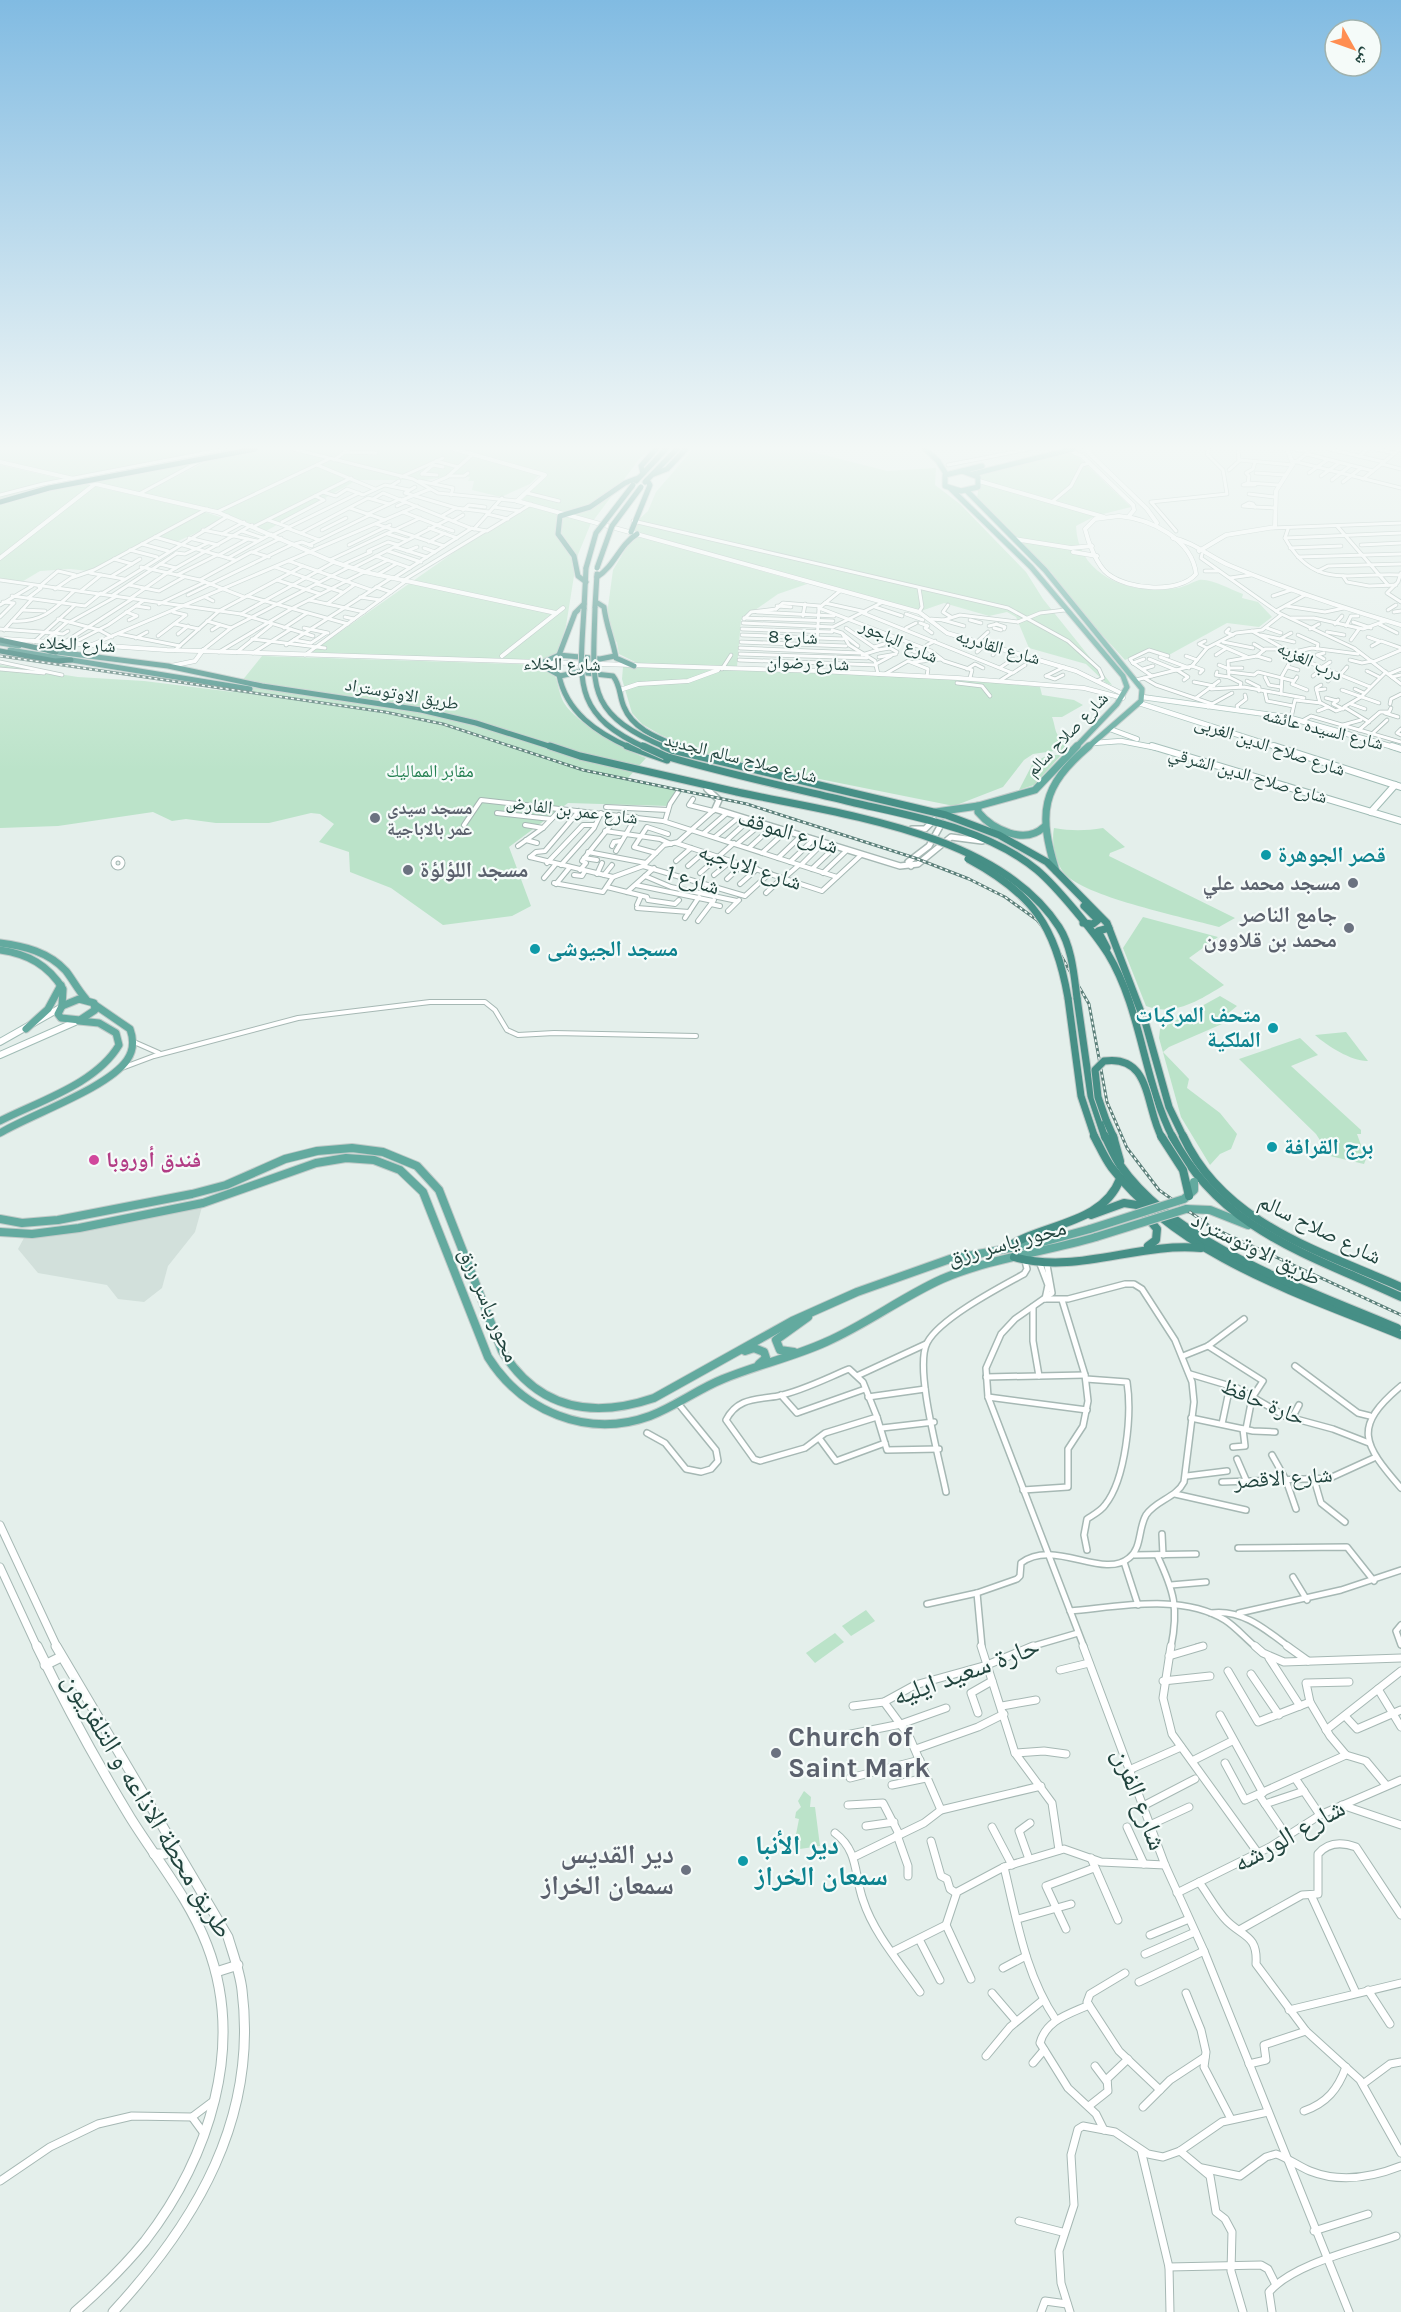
<svg xmlns="http://www.w3.org/2000/svg" width="1401" height="2312" font-family="Karla,'Noto Naskh Arabic',sans-serif">
<style>
.built{fill:#d2e0db}
.green{fill:#bbe3c9}
.lines{fill:none;stroke-linecap:round;stroke-linejoin:round}
.minor-far3-casing{stroke:#a6b8b4;stroke-width:4.5}
.minor-far2-casing{stroke:#a6b8b4;stroke-width:6}
.minor-far1-casing{stroke:#a6b8b4;stroke-width:8}
.minor-casing{stroke:#a6b8b4;stroke-width:9}
.tertiary-far3-casing{stroke:#a6b8b4;stroke-width:5}
.tertiary-far2-casing{stroke:#a6b8b4;stroke-width:8}
.tertiary-far1-casing{stroke:#a6b8b4;stroke-width:9}
.tertiary-casing{stroke:#a6b8b4;stroke-width:11}
.secondary-far1-casing{stroke:#a1bcb6;stroke-width:6}
.secondary-casing{stroke:#a1bcb6;stroke-width:8}
.primary-far2-casing{stroke:#c1cbc9;stroke-width:7}
.primary-far1-casing{stroke:#c1cbc9;stroke-width:9}
.primary-casing{stroke:#c1cbc9;stroke-width:10}
.trunk-far2-casing{stroke:#c1cbc9;stroke-width:7}
.trunk-far1-casing{stroke:#c1cbc9;stroke-width:9}
.trunk-casing{stroke:#c1cbc9;stroke-width:10}
.motorway-casing{stroke:#c1cbc9;stroke-width:7}
.minor-far3{stroke:#fff;stroke-width:3}
.minor-far2{stroke:#fff;stroke-width:4}
.minor-far1{stroke:#fff;stroke-width:5}
.minor{stroke:#fff;stroke-width:7}
.tertiary-far3{stroke:#fff;stroke-width:4}
.tertiary-far2{stroke:#fff;stroke-width:5}
.tertiary-far1{stroke:#fff;stroke-width:7}
.tertiary{stroke:#fff;stroke-width:9}
.secondary-far1{stroke:#fff;stroke-width:4.5}
.secondary{stroke:#fff;stroke-width:6}
.primary-far2{stroke:#63aa9f;stroke-width:5}
.primary-far1{stroke:#63aa9f;stroke-width:7}
.primary{stroke:#63aa9f;stroke-width:8}
.trunk-far2{stroke:#468f86;stroke-width:5}
.trunk-far1{stroke:#468f86;stroke-width:7}
.trunk{stroke:#468f86;stroke-width:8}
.motorway{stroke:#28746c;stroke-width:5}
.rail-casing{stroke:#5b7f79;stroke-width:3}
.rail{stroke:#f5fbf9;stroke-width:1.5;stroke-dasharray:3;stroke-linecap:butt}
.primary-bridge-casing{stroke:#c1cbc9;stroke-width:10;stroke-linecap:butt}
.trunk-bridge-far2-casing{stroke:#c1cbc9;stroke-width:7;stroke-linecap:butt}
.trunk-bridge-far1-casing{stroke:#c1cbc9;stroke-width:9;stroke-linecap:butt}
.trunk-bridge-casing{stroke:#c1cbc9;stroke-width:10;stroke-linecap:butt}
.motorway-bridge-casing{stroke:#c1cbc9;stroke-width:7;stroke-linecap:butt}
.primary-bridge{stroke:#63aa9f;stroke-width:8}
.trunk-bridge-far2{stroke:#468f86;stroke-width:5}
.trunk-bridge-far1{stroke:#468f86;stroke-width:7}
.trunk-bridge{stroke:#468f86;stroke-width:8}
.motorway-bridge{stroke:#28746c;stroke-width:5}
.worship-dot{fill:#6b7280;stroke:#f5fbf9;stroke-width:2}
.culture-dot{fill:#0f9aa8;stroke:#f5fbf9;stroke-width:2}
.hotel-dot{fill:#d1479c;stroke:#f5fbf9;stroke-width:2}
.labels{text-anchor:middle;dominant-baseline:central;stroke-width:4.5;stroke-linejoin:round;paint-order:stroke}
.far-street-label{font-size:18px;fill:#21443e;stroke:#f5fbf9}
.far-park-label{font-size:18px;fill:#258052;stroke:#f5fbf9}
.far-worship-label{font-size:18px;font-weight:bold;fill:#5b616d;stroke:#f5fbf9;text-anchor:start}
.street-label{font-size:22px;fill:#21443e;stroke:#f5fbf9}
.culture-label{font-size:22px;font-weight:bold;fill:#0d838f;stroke:#f5fbf9;text-anchor:start}
.worship-label{font-size:22px;font-weight:bold;fill:#5b616d;stroke:#f5fbf9;text-anchor:end}
.hotel-label{font-size:22px;font-weight:bold;fill:#b23c85;stroke:#f5fbf9;text-anchor:start}
.near-street-label{font-size:27px;fill:#21443e;stroke:#f5fbf9}
.near-worship-label{font-size:27px;font-weight:bold;fill:#5b616d;stroke:#f5fbf9;text-anchor:start}
.near-culture-label{font-size:27px;font-weight:bold;fill:#0d838f;stroke:#f5fbf9;text-anchor:start}
</style>
<rect width="100%" height="100%" fill="#e4efeb"/>
<polygon class="built" points="202,1207 195,1232 168,1266 162,1288 144,1302 118,1299 107,1285 38,1273 18,1249 24,1238"/>
<g class="green">
<polygon points="0,449 224,449 138,493 0,461"/>
<polygon points="259,449 452,449 539,475 530,484 501,497 472,490 474,481 468,481 470,477 458,475 425,480 357,480 266,531 216,511 142,494 215,457"/>
<polygon points="455,449 651,449 640,458 593,521 522,500 546,476"/>
<polygon points="693,449 801,449 887,471 936,468 935,485 960,504 1026,572 1043,599 1112,685 1106,683 1086,664 1029,648 1016,617 1007,612 989,616 944,603 921,611 635,532 635,523 648,511 656,492"/>
<path d="M1072 451 1131 507 1095 516 1076 526C1078 578 1134 596 1177 588 1185 587 1192 582 1199 580 1211 578 1231 590 1243 594L1242 598 1258 602 1272 617 1259 627 1227 623 1167 656 1147 650 1125 660 1075 605 1052 573 977 498 981 473Z"/>
<polygon points="0,465 199,510 226,519 174,543 154,538 88,571 70,569 40,571 20,583 0,581"/>
<polygon points="531,506 591,523 577,557 566,626 555,661 310,653 473,539"/>
<polygon points="634,535 807,584 778,594 741,620 737,667 639,664 619,654 617,643 606,622 613,570"/>
<path d="M262 656 548 665C559 676 557 690 564 703 577 724 623 749 646 758L628 778 683 791 668 806 568 803 509 847 531 906 512 916 443 925 391 888 350 872 349 852 319 842 334 824 320 814 311 813 269 823H216L186 819 172 821 153 812 58 826 0 828V665L78 677 144 681 233 692Z"/>
<path d="M623 667C762 671 902 673 1040 687L1042 695 1074 700 1083 705 1062 717H1052C1056 727 1054 736 1065 741L1068 749 1033 754 1024 760 1003 787 954 806 720 759 661 735 642 724 632 713 622 679Z"/>
<polygon points="1048,755 1061,755 1034,785 1019,790 1033,763"/>
<path d="M1054 828C1071 831 1085 831 1103 828L1125 847 1110 853 1109 856 1235 918 1219 927C1183 917 1091 898 1067 876 1056 866 1051 843 1054 828Z"/>
<path d="M1143 917 1218 937 1189 958 1224 985C1200 1000 1173 1017 1146 1006L1123 948Z"/>
<polygon points="1220,996 1237,1006 1220,1020 1222,1024 1169,1047 1163,1052 1189,1079 1187,1088 1220,1113 1237,1134 1231,1149 1220,1154 1210,1165 1181,1117 1159,1038 1160,1029"/>
<path d="M1346 1032 1368 1061C1353 1062 1327 1046 1315 1035Z"/>
<polygon points="1300,1038 1318,1055 1291,1066 1361,1130 1361,1134 1357,1134 1366,1159 1364,1164 1330,1156 1316,1134 1239,1059"/>
<polygon points="866,1610 875,1621 851,1636 842,1626"/>
<polygon points="835,1633 844,1642 815,1663 806,1653"/>
<polygon points="804,1791 811,1797 810,1807 815,1807 820,1846 793,1850 799,1819 795,1818 796,1812 801,1807 798,1801"/>
</g>
<g class="lines">
<defs>
<g id="minor-far3">
<polyline points="293,449 413,479 438,493 517,501"/>
<polyline points="1294,449 1309,452 1296,462"/>
<polyline points="1329,449 1384,462"/>
<polyline points="1376,449 1394,453"/>
<polyline points="345,452 376,453"/>
<polyline points="1307,454 1373,471"/>
<polyline points="1359,456 1368,449"/>
<polyline points="334,460 349,449"/>
<polyline points="1239,460 1293,465"/>
<polyline points="436,461 458,467"/>
<polyline points="1293,461 1401,488"/>
<polyline points="1382,464 1401,469"/>
<polyline points="317,465 375,489"/>
<polyline points="433,465 443,467"/>
<polyline points="948,465 1029,449"/>
<polyline points="1229,470 1239,461 1238,449"/>
<polyline points="1256,473 1285,475"/>
<polyline points="1309,473 1327,460"/>
<polyline points="422,474 433,465"/>
<polyline points="422,474 437,475"/>
<polyline points="448,476 464,476 468,473"/>
<polyline points="1321,476 1339,463"/>
<polyline points="401,477 443,458"/>
<polyline points="1363,479 1400,449"/>
<polyline points="1332,480 1350,466"/>
<polyline points="419,481 453,488 451,495"/>
<polyline points="1343,482 1361,468"/>
<polyline points="433,483 447,477 472,455"/>
<polyline points="1248,483 1278,485"/>
<polyline points="1248,483 1249,476 1246,473 1253,469 1255,462"/>
<polyline points="1248,483 1243,485 1255,485"/>
<polyline points="391,486 399,481"/>
<polyline points="415,487 405,493 456,508"/>
<polyline points="323,492 336,496 347,489 363,495 385,485 409,490"/>
<polyline points="527,493 559,501"/>
<polyline points="139,494 202,460"/>
<polyline points="1249,494 1275,497"/>
<polyline points="0,495 43,484 225,449"/>
<polyline points="373,499 383,493 470,528 487,531 531,504"/>
<polyline points="402,500 430,489"/>
<polyline points="1053,501 1071,486 1082,465 1090,463"/>
<polygon points="1249,503 1253,504 1255,507 1243,506"/>
<polyline points="397,506 406,502"/>
<polyline points="494,507 520,511"/>
<polyline points="1255,507 1275,508"/>
<polyline points="350,508 385,520"/>
<polyline points="463,510 469,505 485,507"/>
<polyline points="217,512 329,459"/>
<polyline points="403,512 437,525"/>
<polyline points="368,514 400,499"/>
<polyline points="487,514 508,519"/>
<polyline points="442,516 456,508 489,512"/>
<polyline points="268,520 288,527"/>
<polyline points="453,521 463,515"/>
<polyline points="633,521 1008,608 1068,641 1099,669 1103,678 1097,681"/>
<polyline points="282,522 324,500 315,496"/>
<polyline points="376,524 444,546"/>
<polyline points="436,525 453,531"/>
<polyline points="255,526 351,478"/>
<polyline points="1337,526 1388,585"/>
<polyline points="287,528 319,540"/>
<polyline points="429,528 457,538"/>
<polyline points="1272,528 1401,523"/>
<polyline points="474,529 502,498"/>
<path d="M1288 529 1285 538C1314 591 1350 572 1401 575"/>
<polyline points="203,530 233,536"/>
<polyline points="322,530 346,518"/>
<polyline points="242,531 263,538"/>
<polyline points="1176,531 1151,502 1227,494 1223,470 1207,454 1209,449"/>
<polyline points="301,533 368,498 389,504"/>
<polyline points="222,534 244,522"/>
<polyline points="388,534 407,540"/>
<polyline points="273,535 359,493"/>
<polyline points="234,536 257,541"/>
<polyline points="155,537 235,560"/>
<polyline points="189,538 218,545"/>
<polyline points="1285,538 1401,533"/>
<polyline points="429,542 445,533"/>
<polyline points="142,544 168,551"/>
<polyline points="295,544 302,542 312,546"/>
<polyline points="309,545 370,515"/>
<polyline points="349,545 390,525"/>
<polyline points="1361,545 1401,543"/>
<polyline points="395,547 427,557"/>
<polyline points="424,548 435,552"/>
<polyline points="1290,548 1341,546"/>
<polyline points="130,550 157,557"/>
<polyline points="368,551 388,542 398,545"/>
<polyline points="388,551 421,562"/>
<polyline points="407,551 417,547"/>
<polyline points="252,552 269,557"/>
<polyline points="253,552 281,538"/>
<polyline points="176,553 185,554 208,543"/>
<polyline points="1202,554 1201,558 1279,613 1354,648 1401,684"/>
<polyline points="219,555 248,539"/>
<polyline points="376,556 410,568"/>
<polyline points="1298,557 1401,554"/>
<polyline points="228,558 271,534"/>
<polyline points="114,559 132,564"/>
<polyline points="330,560 420,518"/>
<polyline points="289,561 371,590"/>
<polyline points="160,564 176,568"/>
<polyline points="342,565 371,552"/>
<polyline points="141,567 200,580 244,597"/>
<polyline points="275,567 318,582"/>
<polyline points="353,568 449,519"/>
<polyline points="1205,571 1218,571"/>
<polyline points="1318,571 1328,566 1401,564"/>
<polyline points="90,573 124,579"/>
<polyline points="1401,573 1398,582 1387,593 1401,602"/>
<polyline points="177,575 217,555"/>
<polyline points="377,575 396,564"/>
<polyline points="112,576 140,559"/>
<polyline points="1343,576 1347,582 1369,586 1396,585"/>
<polyline points="394,578 472,528"/>
<polyline points="1230,578 1251,575"/>
<polyline points="0,580 241,614 313,636"/>
<polyline points="200,580 251,552"/>
<polyline points="277,580 320,594"/>
<polyline points="404,580 485,531"/>
<polyline points="317,584 342,592"/>
<polyline points="129,585 159,591 184,577"/>
<polyline points="39,587 58,571 75,575"/>
<polyline points="376,587 391,592"/>
<polyline points="919,588 922,607 919,612"/>
<polyline points="55,589 71,578 94,570 207,509"/>
<polyline points="81,591 101,575"/>
<polyline points="103,593 228,516"/>
<polyline points="113,595 177,553"/>
<polyline points="188,595 293,544"/>
<polyline points="12,596 85,606 101,593"/>
<polyline points="247,596 348,624"/>
<polyline points="1273,596 1291,590"/>
<polyline points="205,597 213,601"/>
<polyline points="360,597 380,600"/>
<polyline points="28,598 41,588"/>
<polyline points="131,598 167,573 252,525"/>
<polyline points="309,600 364,612"/>
<polyline points="825,603 866,612"/>
<polyline points="159,604 205,582"/>
<polyline points="327,604 354,585"/>
<polyline points="0,605 32,586"/>
<polyline points="948,605 943,612 951,617"/>
<polyline points="136,606 149,608"/>
<polyline points="777,606 791,607"/>
<polyline points="1286,606 1325,612 1344,608"/>
<polyline points="875,607 902,616"/>
<polyline points="819,608 931,651 944,661 972,670 970,678"/>
<polyline points="776,609 783,603 820,606"/>
<polyline points="22,610 45,611"/>
<polyline points="1388,610 1396,605"/>
<polyline points="1276,611 1305,595"/>
<polyline points="126,612 137,616 129,620"/>
<polyline points="757,612 834,616"/>
<polyline points="1394,612 1401,611"/>
<polyline points="863,613 1012,673 1001,680"/>
<polyline points="241,614 334,562"/>
<polyline points="906,614 923,620"/>
<polyline points="803,616 805,604"/>
<polyline points="0,617 14,603 3,602"/>
<polyline points="345,617 354,619"/>
<polyline points="744,618 833,621"/>
<polyline points="1291,618 1314,618 1363,629 1385,621"/>
<polyline points="58,619 99,630 112,637"/>
<polyline points="744,619 751,612 776,609"/>
<polyline points="931,619 944,620 960,615 1018,622"/>
<polyline points="943,620 964,626"/>
<polyline points="970,620 981,623"/>
<path d="M12 621C41 623 54 610 74 591"/>
<polyline points="207,621 231,628"/>
<polyline points="70,622 117,596"/>
<polyline points="1018,622 1040,613 1065,610"/>
<polyline points="1353,622 1371,628"/>
<polyline points="743,623 833,627 883,602"/>
<polyline points="920,623 928,626 925,628 932,633"/>
<polyline points="175,624 199,629"/>
<polyline points="996,624 1005,627 1004,629"/>
<polyline points="1335,624 1342,616"/>
<polyline points="1379,624 1397,633"/>
<polyline points="989,626 997,624"/>
<polyline points="1346,626 1351,616 1358,616"/>
<polyline points="284,628 307,613"/>
<polyline points="304,628 328,633"/>
<polyline points="846,628 878,650 890,648 897,652"/>
<polyline points="906,628 916,623"/>
<polyline points="994,628 1001,630"/>
<polyline points="1267,628 1281,633"/>
<polyline points="0,629 54,633"/>
<polyline points="742,629 832,632"/>
<polyline points="1229,629 1226,632 1233,635"/>
<polyline points="1310,629 1319,624"/>
<polyline points="4,630 32,599"/>
<polyline points="212,630 220,625"/>
<polyline points="832,630 842,633 849,645 875,661 878,674"/>
<polyline points="1252,631 1306,661 1370,687"/>
<polyline points="1327,632 1344,635"/>
<polyline points="54,633 63,634 68,631"/>
<polyline points="119,634 180,646"/>
<polyline points="178,634 188,626"/>
<polyline points="843,634 858,646"/>
<polyline points="742,635 843,639"/>
<polyline points="1261,635 1280,639 1291,633"/>
<polyline points="1298,635 1318,644 1317,649"/>
<polyline points="158,636 186,615 173,612"/>
<polyline points="1368,637 1379,641"/>
<polyline points="136,638 147,632"/>
<polyline points="252,639 325,648"/>
<polyline points="1281,639 1294,642"/>
<polyline points="294,640 311,643 326,633"/>
<polyline points="1351,640 1359,629"/>
<polyline points="817,641 819,608 840,591"/>
<polyline points="1205,641 1199,644 1207,648"/>
<polyline points="34,642 75,605"/>
<polyline points="44,642 67,622"/>
<polyline points="741,642 846,646"/>
<polyline points="1223,642 1253,648"/>
<polyline points="976,643 988,632"/>
<polyline points="62,644 132,599"/>
<polyline points="71,644 108,625 143,601"/>
<polyline points="1217,644 1247,657"/>
<polyline points="1254,644 1264,650"/>
<polyline points="91,645 417,506"/>
<polyline points="286,645 391,578"/>
<polyline points="927,645 935,641"/>
<polyline points="914,646 909,649 915,652"/>
<polyline points="1372,646 1381,641 1401,648"/>
<polyline points="874,647 884,644"/>
<polyline points="968,647 974,642"/>
<polyline points="740,648 860,653"/>
<polyline points="175,650 219,611 303,566"/>
<polyline points="203,650 231,628 349,567"/>
<polyline points="1295,651 1305,656"/>
<polyline points="219,652 291,609 388,560"/>
<polyline points="237,652 271,625"/>
<polyline points="977,652 985,645"/>
<polyline points="253,653 291,629"/>
<polyline points="1290,653 1312,648 1358,654"/>
<polyline points="1324,653 1317,655 1324,659"/>
<polyline points="740,654 867,658"/>
<polyline points="305,655 406,581"/>
<polyline points="862,655 878,650"/>
<polyline points="993,655 997,649"/>
<polyline points="1216,655 1225,649"/>
<polyline points="1186,656 1197,660"/>
<polyline points="1257,656 1265,649 1279,649"/>
<polyline points="879,657 896,654"/>
<polyline points="1008,657 1012,652"/>
<polyline points="1160,657 1189,668"/>
<polyline points="1149,659 1176,670"/>
<polyline points="739,660 876,665"/>
<polyline points="1350,660 1362,663 1372,661"/>
<polyline points="0,662 62,675"/>
<polyline points="914,662 941,659"/>
<polyline points="1373,662 1401,650"/>
<polyline points="1133,663 1130,659 1149,650 1168,656"/>
<polyline points="1133,663 1152,676"/>
<polyline points="1133,663 1144,659"/>
<polyline points="876,664 891,656"/>
<polyline points="1219,665 1229,669"/>
<polyline points="1192,666 1203,670 1200,673"/>
<polyline points="1001,667 1013,659"/>
<polyline points="1288,667 1298,670"/>
<polyline points="1229,668 1242,668"/>
<polyline points="1321,668 1330,662"/>
<polyline points="0,669 44,673"/>
<polyline points="722,669 731,655"/>
<polyline points="967,669 975,664 983,668"/>
<polyline points="1143,669 1153,666"/>
<polyline points="1177,670 1188,677 1184,680"/>
<polyline points="1367,671 1379,677"/>
<polyline points="1217,672 1216,675 1229,677"/>
<polyline points="1229,672 1254,675 1258,672 1294,681"/>
<polyline points="1013,673 1025,665"/>
<polyline points="885,674 908,661 928,669 927,676"/>
<polyline points="1389,674 1401,669"/>
<polyline points="1340,675 1347,667"/>
<polyline points="1046,676 1064,667"/>
<polyline points="1046,676 1055,679 1063,675"/>
<polyline points="1313,676 1323,668"/>
<polyline points="1265,677 1269,685 1281,687"/>
<polyline points="1297,677 1292,684 1307,690"/>
<polyline points="1392,677 1401,675"/>
<polyline points="1144,678 1156,685 1212,704 1208,707"/>
<polyline points="1136,680 1192,666 1207,648 1236,633 1262,630 1281,615"/>
<polyline points="1247,681 1259,687 1259,691"/>
<polyline points="1328,681 1334,673"/>
<polyline points="1194,682 1214,686"/>
<polyline points="957,683 982,686 990,696"/>
<polyline points="1240,687 1241,683 1229,677 1228,661 1257,656 1270,660"/>
<polyline points="1211,689 1244,687 1304,698"/>
<polyline points="1355,689 1364,693"/>
<polyline points="1317,690 1325,689"/>
<polyline points="1342,690 1379,703"/>
<polyline points="1265,692 1267,701 1293,706"/>
<polyline points="1281,694 1282,676 1294,655"/>
<polyline points="1196,698 1219,681"/>
<polyline points="1326,698 1337,701"/>
<polyline points="1338,700 1333,704 1343,709"/>
<polyline points="1320,703 1316,688 1321,685"/>
<polyline points="1212,704 1232,693"/>
<polyline points="1351,704 1365,709"/>
<polyline points="1390,704 1391,699 1401,694"/>
<polyline points="1238,710 1237,706 1246,699 1245,695"/>
<polyline points="1318,711 1328,707"/>
<polyline points="1385,713 1398,717"/>
<polyline points="1291,718 1295,700 1321,703 1336,711 1344,708"/>
<polyline points="1302,721 1311,716 1401,742"/>
<polyline points="1369,722 1344,707 1361,697 1386,672"/>
<polyline points="1282,725 1287,717"/>
<polyline points="1343,725 1361,720"/>
<polyline points="1401,729 1397,733 1401,735"/>
<polyline points="1359,730 1380,712 1389,712 1391,708"/>
<polyline points="1372,734 1387,720"/>
</g>
<g id="minor-far2">
<polyline points="693,799 689,805 713,811"/>
<polyline points="606,807 668,810"/>
<polyline points="497,813 551,819"/>
<polyline points="665,821 670,804 678,792"/>
<polyline points="464,825 481,800 663,821 837,877"/>
<polyline points="525,825 543,828"/>
<polyline points="605,831 660,839 671,844"/>
<polyline points="704,833 727,813"/>
<polyline points="715,837 739,817"/>
<polyline points="526,840 537,843"/>
<polyline points="726,841 749,820"/>
<polyline points="676,843 822,891 861,855"/>
<polyline points="737,844 761,824"/>
<polyline points="518,846 543,828 561,809"/>
<polyline points="612,846 614,842 621,841"/>
<polyline points="749,848 772,827"/>
<polyline points="616,851 636,817"/>
<polyline points="588,852 646,863"/>
<polyline points="656,853 634,847 647,827 668,834"/>
<polyline points="762,853 785,832"/>
<polyline points="530,857 613,877"/>
<polyline points="530,857 536,852 545,851 579,811"/>
<polyline points="584,858 597,860"/>
<polyline points="778,858 801,836"/>
<circle cx="118" cy="863" r="4.5"/>
<polyline points="676,861 691,848"/>
<polyline points="790,862 813,840"/>
<polyline points="547,863 583,825 594,825"/>
<polyline points="561,865 594,828 601,813"/>
<polyline points="801,865 823,843"/>
<polyline points="643,866 745,896 770,873"/>
<polyline points="688,866 704,852"/>
<polyline points="812,869 835,847"/>
<polyline points="580,870 586,863 582,861 619,815"/>
<polyline points="700,873 734,843"/>
<polyline points="823,873 846,851"/>
<polyline points="597,874 602,863"/>
<polyline points="574,875 582,876 585,871"/>
<polyline points="604,875 612,865"/>
<polyline points="714,875 731,861"/>
<polyline points="645,876 671,887 737,901"/>
<polyline points="544,878 555,865"/>
<polyline points="784,878 799,865"/>
<polyline points="727,879 743,864"/>
<polyline points="554,883 603,892 613,877 643,866 664,845 678,842 715,809"/>
<polyline points="556,884 570,867"/>
<polyline points="740,884 757,869"/>
<polyline points="636,885 713,901"/>
<polyline points="607,887 647,897 648,900 675,904 679,900"/>
<polyline points="627,892 654,868"/>
<polyline points="766,893 782,878"/>
<polyline points="711,904 720,906"/>
<polyline points="637,905 641,896"/>
<polyline points="637,908 689,912"/>
<polyline points="728,911 739,900"/>
<polyline points="685,918 699,897"/>
<polyline points="698,921 714,900"/>
<polyline points="134,1042 159,1053"/>
<polyline points="122,1068 154,1056 298,1018 430,1002 485,1002 495,1010 507,1030 518,1035 554,1033 696,1036"/>
</g>
<g id="minor-far1">
<polyline points="1040,1264 1048,1285 1045,1299"/>
<polyline points="1047,1265 1052,1293 1015,1319 1001,1334 986,1368 988,1397 1084,1647"/>
<polyline points="1033,1307 1033,1341 1039,1376"/>
<polyline points="1208,1346 1263,1381 1252,1398 1246,1429"/>
<polyline points="1183,1356 1208,1346 1244,1319"/>
<polyline points="1295,1366 1358,1413 1370,1416"/>
<path d="M849 1369 863 1382 877 1417 825 1433 805 1448 760 1461 754 1459 726 1420C738 1397 757 1400 778 1396 802 1391 827 1378 849 1369Z"/>
<polyline points="1190,1374 1237,1388 1285,1416 1333,1429 1369,1443"/>
<polyline points="859,1375 926,1344"/>
<polyline points="986,1377 1085,1375"/>
<path d="M1086 1379 1127 1382C1132 1414 1126 1479 1105 1505 1101 1511 1093 1515 1087 1519L1084 1535 1087 1550"/>
<path d="M1401 1386C1352 1427 1363 1444 1401 1488"/>
<polyline points="781,1395 797,1413 865,1389"/>
<polyline points="868,1397 925,1389"/>
<polyline points="988,1397 1087,1410"/>
<polyline points="877,1417 887,1450 939,1449"/>
<polyline points="1191,1418 1253,1431 1275,1432"/>
<polyline points="1292,1418 1299,1405"/>
<polyline points="1222,1424 1230,1386"/>
<polyline points="882,1428 934,1422"/>
<polyline points="647,1433 665,1443 686,1469 701,1472 711,1469 718,1461 716,1450 677,1402"/>
<polyline points="819,1438 836,1461 885,1443"/>
<polyline points="1233,1447 1245,1446 1243,1429"/>
<polyline points="1272,1455 1286,1480 1296,1509"/>
<polyline points="1237,1459 1247,1482"/>
<polyline points="1187,1476 1227,1471"/>
<polyline points="1314,1479 1321,1503 1345,1522"/>
<polyline points="1222,1482 1330,1478 1376,1457"/>
<polyline points="1023,1490 1068,1487 1068,1449 1083,1426 1088,1401 1085,1375 1062,1300"/>
<path d="M946 1492C940 1461 914 1369 927 1343 939 1319 1000 1287 1024 1274L1027 1269 1025 1261"/>
<polyline points="1175,1494 1246,1510"/>
<polyline points="1162,1534 1163,1555"/>
<polyline points="1238,1548 1347,1547 1374,1581"/>
<polyline points="1134,1555 1196,1554"/>
<path d="M1157 1555C1174 1591 1179 1608 1171 1647"/>
<polyline points="1124,1562 1138,1605"/>
<polyline points="1293,1577 1307,1600"/>
<polyline points="1171,1585 1206,1582"/>
<polyline points="977,1593 982,1647"/>
<path d="M927 1604 977 1593 1017 1579 1020 1576 1021 1563C1054 1538 1103 1580 1129 1558 1142 1548 1138 1529 1146 1515 1156 1500 1176 1498 1184 1482L1194 1402 1192 1382 1175 1340 1142 1289 1134 1284H1125L1068 1299H1045"/>
<path d="M1070 1611C1118 1607 1181 1593 1225 1620 1236 1627 1246 1639 1256 1647"/>
<path d="M1211 1613C1242 1609 1265 1629 1289 1647"/>
<polyline points="1239,1613 1341,1590 1401,1570"/>
<polyline points="1401,1625 1396,1631 1401,1645"/>
<polyline points="1030,1647 1078,1633"/>
<polyline points="1198,1647 1203,1646"/>
</g>
<g id="minor">
<polyline points="981,1646 1015,1753 1052,1803 1059,1850"/>
<polyline points="1083,1646 1165,1865 1204,1951 1349,2312"/>
<polyline points="1171,1646 1163,1698 1172,1734 1258,1853"/>
<polyline points="1255,1646 1263,1653 1284,1662 1401,1658"/>
<polyline points="1287,1646 1308,1661"/>
<polyline points="1169,1656 1203,1646"/>
<polyline points="1269,1658 1300,1706"/>
<polyline points="1060,1670 1089,1663"/>
<polyline points="1228,1671 1258,1722 1310,1702"/>
<polyline points="1251,1674 1279,1715"/>
<polyline points="1163,1681 1210,1676"/>
<polyline points="1349,1682 1306,1683 1310,1702 1330,1736 1346,1755 1366,1761 1386,1785"/>
<polyline points="1378,1689 1401,1727"/>
<polyline points="884,1702 909,1736 941,1810"/>
<polyline points="853,1706 884,1702 915,1685 987,1665 1033,1646"/>
<polyline points="1002,1706 1036,1700"/>
<polyline points="978,1713 971,1693 992,1681"/>
<polyline points="1220,1715 1263,1793"/>
<polyline points="1345,1716 1357,1729 1401,1710"/>
<polyline points="1326,1730 1401,1671"/>
<polyline points="846,1735 901,1724 946,1708"/>
<polyline points="916,1749 978,1727 1004,1714"/>
<polyline points="1015,1753 1044,1751 1066,1754"/>
<polyline points="1192,1761 1232,1741"/>
<polyline points="1225,1763 1245,1800 1346,1755"/>
<polyline points="1129,1770 1181,1747"/>
<polyline points="850,1778 920,1760"/>
<polyline points="1295,1778 1320,1815"/>
<polyline points="892,1785 926,1778"/>
<polyline points="1259,1795 1286,1835"/>
<polyline points="1265,1804 1304,1791"/>
<polyline points="848,1805 883,1803 899,1834"/>
<polyline points="1342,1805 1401,1825"/>
<polyline points="1143,1806 1195,1779"/>
<polyline points="1150,1825 1189,1807"/>
<polyline points="866,1826 894,1822"/>
<polyline points="992,1827 1012,1865"/>
<polyline points="1127,1827 1144,1864"/>
<path d="M835 1833C859 1851 854 1875 863 1900 874 1934 900 1963 920 1992"/>
<polyline points="897,1835 908,1866 908,1876"/>
<polyline points="931,1841 941,1876 947,1879 950,1889 956,1893"/>
<polyline points="856,1856 924,1823 941,1810 1041,1786"/>
<polyline points="1091,1858 1118,1920"/>
<polyline points="1029,1859 1019,1831 1030,1823"/>
<path d="M1004 1867C1017 1920 1025 1974 1056 2020"/>
<path d="M1199 1882C1208 1894 1216 1910 1227 1921 1243 1937 1258 1935 1256 1964L1306 2031 1360 2080 1401 2153"/>
<polyline points="1177,1893 1270,1847 1320,1815 1401,1780"/>
<polyline points="1311,1895 1356,1993"/>
<polyline points="1018,1919 1071,1904"/>
<polyline points="946,1925 971,1979"/>
<polyline points="1066,1929 1046,1886 1094,1868"/>
<path d="M1241 1929 1302 1895 1318 1894V1854C1328 1842 1342 1842 1356 1847L1401 1915"/>
<polyline points="1150,1935 1189,1919"/>
<polyline points="919,1939 940,1980"/>
<polyline points="892,1952 946,1925 957,1892 1004,1867 1064,1849 1101,1862 1165,1865"/>
<polyline points="1145,1954 1195,1932"/>
<polyline points="1003,1968 1026,1956"/>
<polyline points="1125,1973 1090,1994 1087,2002 1119,2051 1160,2090"/>
<polyline points="1139,1982 1204,1951"/>
<polyline points="1368,1990 1390,2024"/>
<polyline points="992,1993 1016,2021"/>
<polyline points="1186,1993 1201,2030 1206,2052 1204,2067 1231,2119"/>
<path d="M1089 2005C1069 2014 1046 2020 1040 2043L1068 2088 1096 2114 1104 2130"/>
<polyline points="1289,2010 1401,1983"/>
<polyline points="986,2056 1010,2027 1043,2000"/>
<polyline points="1033,2063 1044,2050"/>
<polyline points="1249,2064 1266,2060 1264,2045 1306,2031"/>
<polyline points="1095,2066 1107,2082"/>
<polyline points="1363,2084 1390,2064 1401,2062"/>
<polyline points="1089,2106 1108,2091 1107,2079 1128,2059"/>
<polyline points="1143,2107 1170,2080 1205,2057"/>
<path d="M1304 2111C1327 2103 1338 2089 1346 2067"/>
<polyline points="192,2117 203,2132"/>
<polyline points="1141,2150 1169,2267 1170,2312"/>
<polyline points="1180,2151 1210,2176 1216,2212 1225,2219 1232,2232 1231,2271 1243,2312"/>
<path d="M1202 2168 1240 2176 1266 2157 1276 2154C1288 2158 1298 2166 1310 2171 1340 2183 1371 2178 1401 2166"/>
<polyline points="0,2181 50,2147 98,2124 132,2116 192,2117 212,2102"/>
<polyline points="1019,2221 1062,2232"/>
<polyline points="1314,2231 1368,2214"/>
<polyline points="1169,2267 1261,2265 1268,2269 1275,2283"/>
<polyline points="1041,2312 1045,2301 1067,2304"/>
<polyline points="1070,2312 1061,2283 1059,2251 1074,2205 1071,2155 1078,2129 1083,2126 1115,2132 1148,2154 1163,2157 1180,2151 1222,2122 1268,2112"/>
<path d="M1272 2312 1269 2292C1294 2263 1360 2249 1396 2236"/>
</g>
<g id="tertiary-far3">
<polyline points="454,449 545,475 517,501"/>
<polyline points="1085,449 1147,509 1157,523"/>
<polyline points="1068,450 1082,456 1133,505 1134,510 1129,516"/>
<polyline points="0,462 217,512 334,562 365,572 556,613"/>
<polyline points="979,481 1104,517"/>
<polyline points="517,501 919,612 947,633 1076,671 1123,694"/>
<path d="M1119 516C1151 519 1192 539 1196 574 1179 594 1129 590 1108 574 1097 566 1088 542 1085 529L1095 519Z"/>
<path d="M1173 538C1194 542 1211 558 1231 566 1286 589 1343 608 1401 625"/>
<polyline points="1014,539 1071,548 1092,546"/>
<polyline points="1199,551 1226,535 1275,527 1276,491 1293,464 1287,449"/>
<polyline points="1073,552 1097,556"/>
<polyline points="0,558 95,484"/>
<polyline points="5,639 167,650 820,671 958,678 1084,688 1123,698"/>
<polyline points="502,656 563,608"/>
<polyline points="171,666 195,661 203,650"/>
<polyline points="620,690 638,684 688,681 718,670"/>
</g>
<g id="tertiary-far2">
<polyline points="707,789 719,800 715,809 900,866 918,864 951,837 982,841"/>
<polyline points="912,829 925,829 934,820"/>
<polyline points="911,866 908,862 929,846 942,823"/>
</g>
<g id="tertiary-far1">
<polyline points="0,1525 57,1647"/>
<polyline points="0,1567 37,1647"/>
</g>
<g id="tertiary">
<path d="M37 1646C65 1704 96 1761 130 1817 156 1859 189 1898 207 1945 246 2046 209 2158 145 2241 124 2267 100 2290 75 2312"/>
<path d="M56 1646 228 1937C233 1954 240 1972 242 1990 258 2118 197 2221 113 2312"/>
<polyline points="45,1665 61,1657"/>
<polyline points="154,1854 165,1854 172,1844"/>
<polyline points="216,1972 238,1965"/>
</g>
<g id="secondary-far1">
<polyline points="1142,697 1287,717 1397,748"/>
<polyline points="1139,703 1279,748"/>
<polyline points="1110,729 1137,739"/>
<polyline points="1094,743 1121,741 1157,748"/>
</g>
<g id="secondary">
<polyline points="1152,746 1401,821"/>
<polyline points="1274,746 1401,787"/>
<polyline points="1392,746 1401,749"/>
<polyline points="1371,812 1395,785"/>
<polyline points="0,1042 60,1008"/>
<polyline points="0,1055 75,1022"/>
</g>
<g id="primary-far2">
<polyline points="925,449 938,461 946,474"/>
<polyline points="962,471 982,466"/>
<polygon points="962,471 978,477 978,487 961,491 945,486 945,475"/>
<polyline points="973,474 1073,449"/>
<polyline points="951,489 1031,567 1123,676 1127,687 1117,704 1075,748"/>
<polyline points="967,491 1045,570 1142,689 1141,701 1087,748"/>
</g>
<g id="primary-far1">
<path d="M978 806V812C993 830 1025 845 1044 827"/>
<polyline points="936,812 978,806 1035,790 1077,746"/>
<path d="M1056 871C1038 813 1041 787 1089 746"/>
<path d="M0 943C24 946 49 952 66 971 73 980 78 990 86 999"/>
<path d="M0 950C28 954 48 965 63 989L62 1006"/>
<polygon points="79,999 94,1003 95,1010 80,1020 61,1018 58,1014 62,1006"/>
<polyline points="26,1029 48,1009 61,985"/>
<path d="M0 1121C39 1101 96 1084 119 1045L116 1033 99 1023 79 1021"/>
<path d="M0 1133C32 1114 108 1088 127 1060 134 1050 134 1040 130 1029L95 1005"/>
</g>
<g id="primary">
<polyline points="1186,1209 1210,1210 1248,1225"/>
<path d="M0 1219 22 1223 58 1220 192 1194 226 1185 285 1159 317 1151 352 1148 383 1152 417 1166 439 1190 502 1351C538 1409 592 1419 654 1398L792 1321 857 1292 950 1259 1039 1243 1090 1229"/>
<path d="M0 1232 32 1234 79 1228 203 1203 316 1163 346 1158 374 1160 400 1170 423 1192 488 1357C522 1411 587 1439 650 1416 676 1406 698 1389 723 1379 757 1365 793 1357 826 1342 867 1324 902 1297 942 1279 991 1258 1045 1252 1096 1237"/>
<polyline points="745,1351 754,1348 764,1352 766,1358 759,1364"/>
<polyline points="794,1352 780,1350 776,1340 808,1317"/>
</g>
<g id="trunk-far2">
<polyline points="643,473 641,466 656,449"/>
<polyline points="654,474 667,469 686,449"/>
<polyline points="636,481 666,449"/>
<polyline points="645,482 677,449"/>
<polyline points="631,532 650,485 647,480"/>
<path d="M597 577C615 566 619 545 637 534"/>
<polyline points="586,582 578,576 574,556 558,534 560,516 590,507 625,483 638,478"/>
<path d="M596 602 604 607C606 625 613 640 616 658L634 666"/>
<polyline points="595,607 597,574"/>
<polyline points="584,609 586,568"/>
<polyline points="0,643 19,646"/>
<polyline points="10,650 250,689"/>
<polyline points="49,651 168,666 262,686 421,710 476,723 555,748"/>
<polyline points="559,655 600,659 615,656"/>
<path d="M539 664 559 675C566 712 597 733 631 748"/>
<polyline points="539,664 559,655 575,613 584,604"/>
<path d="M560 676 578 672 613 676C621 686 619 696 624 707 633 730 661 739 682 748"/>
</g>
<g id="trunk-far1">
<polyline points="550,746 580,756 737,792"/>
<polyline points="627,746 667,760"/>
<polyline points="678,746 688,751"/>
<polyline points="672,750 946,815 999,835 1047,862 1107,923 1146,1025 1169,1107 1184,1138"/>
<path d="M665 756C728 774 792 788 855 803 917 817 987 829 1037 870 1056 886 1095 933 1108 954 1142 1010 1143 1080 1173 1138"/>
<polyline points="1083,923 1093,924 1098,920 1084,906"/>
<polyline points="1107,948 1098,931 1109,928"/>
<polyline points="1068,998 1081,1096 1095,1138"/>
<polyline points="1077,998 1091,1096 1105,1138"/>
<polyline points="1106,1120 1114,1138"/>
</g>
<g id="trunk">
<path d="M1094 1136C1100 1147 1105 1159 1112 1168 1181 1257 1301 1294 1401 1335"/>
<path d="M1105 1136C1110 1146 1114 1156 1120 1165 1175 1245 1310 1291 1397 1328"/>
<polyline points="1113,1136 1120,1161"/>
<path d="M1172 1136C1221 1231 1311 1255 1401 1297"/>
<path d="M1183 1136C1224 1224 1320 1251 1401 1287"/>
<polyline points="1091,1215 1124,1203 1137,1205 1157,1229 1156,1240 1148,1246"/>
<path d="M1005 1249C1040 1223 1102 1226 1120 1179"/>
<path d="M1014 1257C1077 1275 1137 1242 1201 1248"/>
</g>
<g id="motorway">
<polyline points="0,640 56,652"/>
<polyline points="0,651 55,661 71,660"/>
</g>
</defs>
<use href="#minor-far3" class="minor-far3-casing"/>
<use href="#minor-far2" class="minor-far2-casing"/>
<use href="#minor-far1" class="minor-far1-casing"/>
<use href="#minor" class="minor-casing"/>
<use href="#tertiary-far3" class="tertiary-far3-casing"/>
<use href="#tertiary-far2" class="tertiary-far2-casing"/>
<use href="#tertiary-far1" class="tertiary-far1-casing"/>
<use href="#tertiary" class="tertiary-casing"/>
<use href="#secondary-far1" class="secondary-far1-casing"/>
<use href="#secondary" class="secondary-casing"/>
<use href="#primary-far2" class="primary-far2-casing"/>
<use href="#primary-far1" class="primary-far1-casing"/>
<use href="#primary" class="primary-casing"/>
<use href="#trunk-far2" class="trunk-far2-casing"/>
<use href="#trunk-far1" class="trunk-far1-casing"/>
<use href="#trunk" class="trunk-casing"/>
<use href="#motorway" class="motorway-casing"/>
<use href="#minor-far3" class="minor-far3"/>
<use href="#minor-far2" class="minor-far2"/>
<use href="#minor-far1" class="minor-far1"/>
<use href="#minor" class="minor"/>
<use href="#tertiary-far3" class="tertiary-far3"/>
<use href="#tertiary-far2" class="tertiary-far2"/>
<use href="#tertiary-far1" class="tertiary-far1"/>
<use href="#tertiary" class="tertiary"/>
<use href="#secondary-far1" class="secondary-far1"/>
<use href="#secondary" class="secondary"/>
<use href="#primary-far2" class="primary-far2"/>
<use href="#primary-far1" class="primary-far1"/>
<use href="#primary" class="primary"/>
<use href="#trunk-far2" class="trunk-far2"/>
<use href="#trunk-far1" class="trunk-far1"/>
<use href="#trunk" class="trunk"/>
<use href="#motorway" class="motorway"/>
<defs>
<polyline id="rail" points="0,656 385,712 443,724 583,770 747,804 915,858 969,879 1005,897 1037,920 1049,935 1089,1004 1107,1102 1127,1148 1159,1190 1211,1227 1401,1315"/>
</defs>
<use href="#rail" class="rail-casing"/>
<use href="#rail" class="rail"/>
<defs>
<g id="primary-bridge">
<polyline points="1090,1229 1184,1199 1194,1190 1194,1182"/>
<polyline points="1096,1237 1186,1209"/>
</g>
<g id="trunk-bridge-far2">
<polyline points="586,568 596,533 633,485"/>
<polyline points="597,568 612,526 641,487"/>
<path d="M595 608C593 687 584 713 667 748"/>
<path d="M584 609C580 681 571 714 646 748"/>
</g>
<g id="trunk-bridge-far1">
<polyline points="643,746 665,756"/>
<polyline points="663,746 672,750"/>
<path d="M737 792C839 814 998 832 1059 927 1072 947 1074 975 1077 998"/>
<path d="M968 859C1033 894 1055 925 1068 998"/>
<path d="M1106 1120 1098 1097 1095 1070 1104 1061C1152 1054 1145 1108 1162 1138"/>
</g>
<polyline id="trunk-bridge" points="1161,1136 1183,1170 1189,1196"/>
<polyline id="motorway-bridge" points="0,502 49,488 255,449"/>
</defs>
<use href="#primary-bridge" class="primary-bridge-casing"/>
<use href="#trunk-bridge-far2" class="trunk-bridge-far2-casing"/>
<use href="#trunk-bridge-far1" class="trunk-bridge-far1-casing"/>
<use href="#trunk-bridge" class="trunk-bridge-casing"/>
<use href="#motorway-bridge" class="motorway-bridge-casing"/>
<use href="#primary-bridge" class="primary-bridge"/>
<use href="#trunk-bridge-far2" class="trunk-bridge-far2"/>
<use href="#trunk-bridge-far1" class="trunk-bridge-far1"/>
<use href="#trunk-bridge" class="trunk-bridge"/>
<use href="#motorway-bridge" class="motorway-bridge"/>
</g>
<linearGradient id="sky" x2="0" y2="1"><stop stop-color="#81bbe2"/><stop offset="0.58" stop-color="#f3f8f6"/><stop offset="1" stop-color="#f3f8f6" stop-opacity="0"/></linearGradient>
<rect width="1401" height="772" fill="url(#sky)"/>
<g class="worship-dot">
<circle cx="375" cy="818" r="6"/>
<circle cx="408" cy="870" r="6"/>
<circle cx="1353" cy="883" r="6"/>
<circle cx="1349" cy="928" r="6"/>
<circle cx="776" cy="1753" r="6"/>
<circle cx="686" cy="1870" r="6"/>
</g>
<g class="culture-dot">
<circle cx="1266" cy="855" r="6"/>
<circle cx="535" cy="949" r="6"/>
<circle cx="1273" cy="1028" r="6"/>
<circle cx="1272" cy="1147" r="6"/>
<circle cx="743" cy="1861" r="6"/>
</g>
<circle class="hotel-dot" cx="94" cy="1160" r="6"/>
<g class="labels">
<g class="far-street-label">
<text transform="translate(793 637) rotate(2)">شارع 8</text>
<text transform="translate(899 641) rotate(24)">شارع الباجور</text>
<text transform="translate(77 644) rotate(3)">شارع الخلاء</text>
<text transform="translate(998 647) rotate(16)">شارع القادريه</text>
<text transform="translate(1310 661) rotate(25)">درب الغزيه</text>
<text transform="translate(808 663) rotate(2)">شارع رضوان</text>
<text transform="translate(562 664) rotate(1)">شارع الخلاء</text>
<text transform="translate(402 694) rotate(10)">طريق الاوتوستراد</text>
<text transform="translate(1323 729) rotate(14)">شارع السيده عائشه</text>
<text transform="translate(1067 734) rotate(-46)">شارع صلاح سالم</text>
<text transform="translate(1270 746) rotate(18)">شارع صلاح الدين الغربى</text>
<text transform="translate(741 758) rotate(14)">شارع صلاح سالم الجديد</text>
<text transform="translate(1248 775) rotate(16)">شارع صلاح الدين الشرقي</text>
<text transform="translate(572 810) rotate(7)">شارع عمر بن الفارض</text>
</g>
<g class="far-park-label">
<text x="430" y="771">مقابر المماليك</text>
</g>
<g class="far-worship-label">
<text x="387" y="808">مسجد سيدى<tspan x="387" dy="21">عمر بالاباجية</tspan></text>
</g>
<g class="street-label">
<text transform="translate(788 832) rotate(17)">شارع الموقف</text>
<text transform="translate(750 867) rotate(18)">شارع الاباجيه</text>
<text transform="translate(693 880) rotate(17)">شارع 1</text>
<text transform="translate(1320 1229) rotate(26)">شارع صلاح سالم</text>
<text transform="translate(1007 1243) rotate(-15)">محور ياسر رزق</text>
<text transform="translate(1256 1249) rotate(26)">طريق الاوتوستراد</text>
<text transform="translate(489 1305) rotate(67)">محور ياسر رزق</text>
<text transform="translate(1263 1402) rotate(23)">حارة حافظ</text>
<text transform="translate(1283 1478) rotate(-4)">شارع الاقصر</text>
</g>
<g class="culture-label">
<text x="1278" y="855">قصر الجوهرة</text>
<text x="547" y="949">مسجد الجيوشى</text>
<text x="1261" y="1015" text-anchor="end">متحف المركبات<tspan x="1261" dy="25">الملكية</tspan></text>
<text x="1284" y="1147">برج القرافة</text>
</g>
<g class="worship-label">
<text x="420" y="870" text-anchor="start">مسجد اللؤلؤة</text>
<text x="1341" y="883">مسجد محمد علي</text>
<text x="1337" y="915">جامع الناصر<tspan x="1337" dy="25">محمد بن قلاوون</tspan></text>
</g>
<g class="hotel-label">
<text x="106" y="1160">فندق أوروبا</text>
</g>
<g class="near-street-label">
<text transform="translate(966 1671) rotate(-20)">حارة سعيد ايليه</text>
<text transform="translate(1140 1799) rotate(69)">شارع الفرن</text>
<text transform="translate(148 1805) rotate(59)">طريق محطة الاذاعه و التلفزيون</text>
<text transform="translate(1289 1835) rotate(-29)">شارع الورشه</text>
</g>
<g class="near-worship-label">
<text x="788" y="1737">Church of<tspan x="788" dy="31">Saint Mark</tspan></text>
<text x="674" y="1854" text-anchor="end">دير القديس<tspan x="674" dy="31">سمعان الخراز</tspan></text>
</g>
<g class="near-culture-label">
<text x="755" y="1845">دير الأنبا<tspan x="755" dy="31">سمعان الخراز</tspan></text>
</g>
</g>
<g transform="translate(1353 48) rotate(130)"><circle r="28" fill="#f5fbf9" stroke="#a0b2ae" stroke-width="1.5"/>
<path d="M0-4.5L10 22L0 15L-10 22Z" fill="#ff8e52"/>
<text y="-9" font-size="16" font-weight="bold" text-anchor="middle" fill="#21443e">ش</text>
</g>
</svg>
